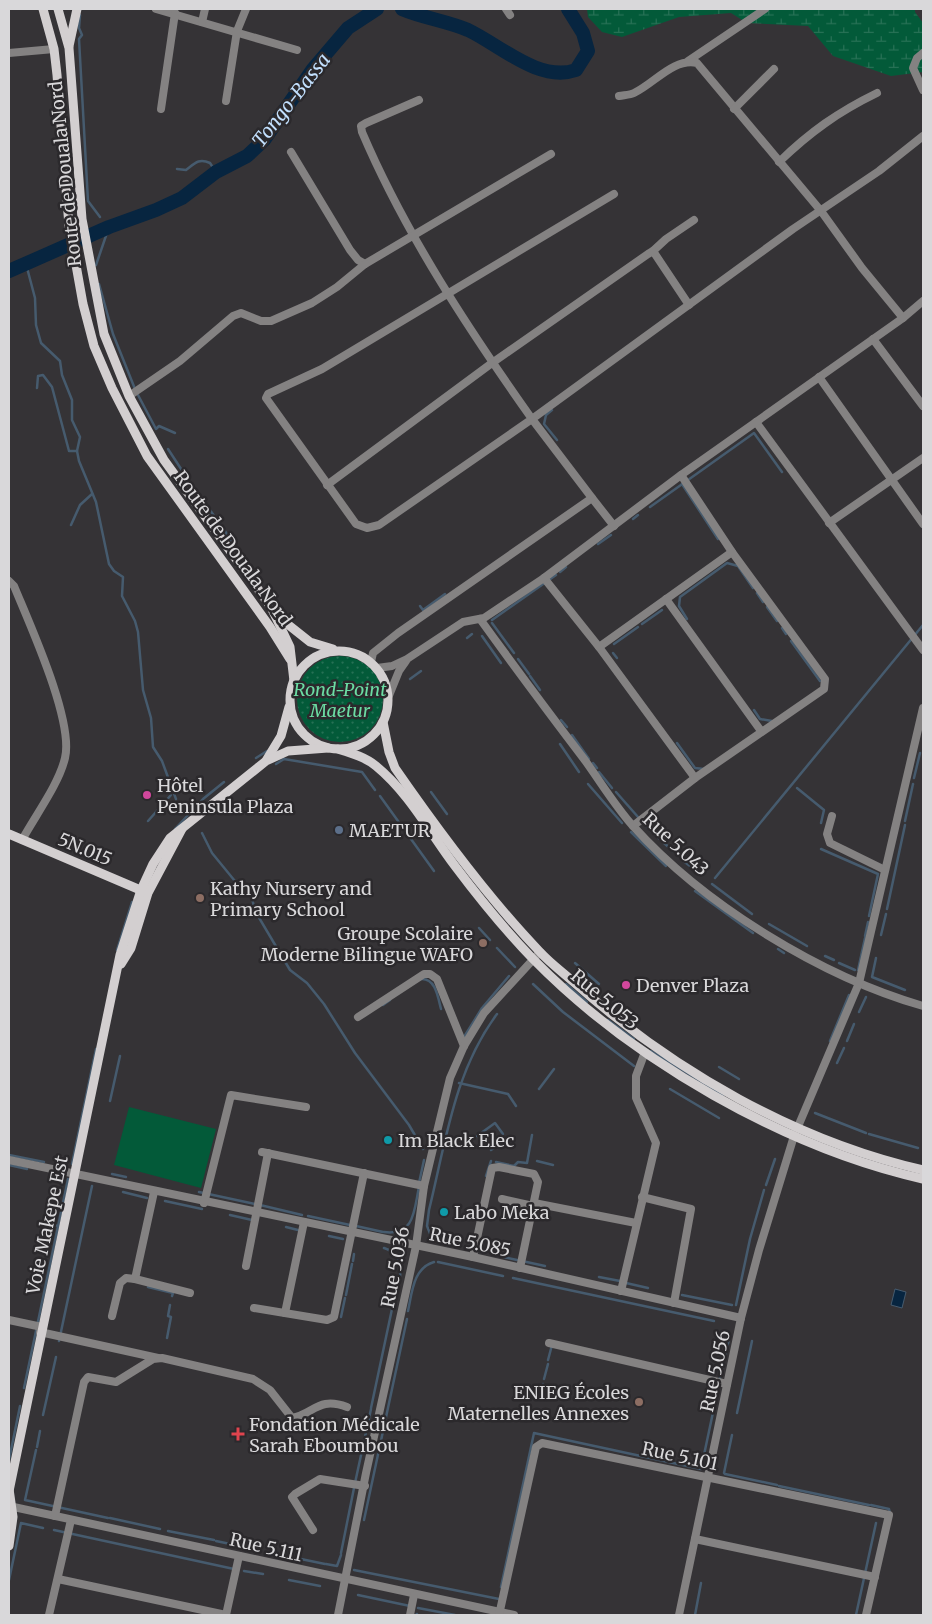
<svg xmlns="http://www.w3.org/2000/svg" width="932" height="1624" font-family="Merriweather,serif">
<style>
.grass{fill:url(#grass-dots)}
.wetland{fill:url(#wetland-marsh)}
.pitch{fill:#035a39}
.water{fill:#072540;stroke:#465b6e}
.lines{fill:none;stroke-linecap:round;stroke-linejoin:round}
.stream{stroke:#465b6e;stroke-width:2.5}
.river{stroke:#072540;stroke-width:14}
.minor{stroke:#848282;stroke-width:8}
.major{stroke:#d3cfd0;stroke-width:9}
.hotel-dot{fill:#d1479c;stroke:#2b292c;stroke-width:2}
.service-dot{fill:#5c6f8a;stroke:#2b292c;stroke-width:2}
.education-dot{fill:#8d6e63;stroke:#2b292c;stroke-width:2}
.culture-dot{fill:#0f9aa8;stroke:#2b292c;stroke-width:2}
.health-dot{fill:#e0444e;stroke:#2b292c;stroke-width:2}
.labels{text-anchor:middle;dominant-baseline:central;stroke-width:5;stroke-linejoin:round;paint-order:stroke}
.street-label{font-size:18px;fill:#d9d8da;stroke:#2b292c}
.park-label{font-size:18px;font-style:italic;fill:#6bdca3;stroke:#2b292c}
.poi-label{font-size:18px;fill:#d9d8da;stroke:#2b292c;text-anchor:start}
.water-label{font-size:19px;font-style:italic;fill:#c2e0fe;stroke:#2b292c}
</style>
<defs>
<pattern id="grass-dots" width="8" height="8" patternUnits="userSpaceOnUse" patternTransform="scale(1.25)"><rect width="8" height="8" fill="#035a39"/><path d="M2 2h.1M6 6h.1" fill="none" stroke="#277155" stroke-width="1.8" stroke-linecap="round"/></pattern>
<pattern id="wetland-marsh" width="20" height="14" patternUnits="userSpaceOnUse" patternTransform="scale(1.25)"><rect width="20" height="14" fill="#035a39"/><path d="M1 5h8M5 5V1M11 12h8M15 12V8" fill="none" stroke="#277155"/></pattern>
</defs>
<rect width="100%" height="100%" fill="#353336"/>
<circle class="grass" cx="340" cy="699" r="43"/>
<polygon class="wetland" points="587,9 915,9 915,12 923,23 923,72 891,76 833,56 808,26 747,23 731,13 679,17 622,37 602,32 588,17"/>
<polygon class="pitch" points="129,1107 216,1129 201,1188 114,1165"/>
<polygon class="water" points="895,1289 906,1292 902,1308 891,1305"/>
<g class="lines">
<g class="stream">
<polyline points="80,15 79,28 82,35 79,39 88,201 100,217"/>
<path d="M177 169 186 170C195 163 199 158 210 163L216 172"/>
<polyline points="26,264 35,298 36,325 41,343 60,361 62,375 72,400 72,420 80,437 77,451 79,461 96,502 109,564 114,571 123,577 122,596 135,621 138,632 143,690 151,718 153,747 162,761 176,799"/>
<polyline points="96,265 109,227"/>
<polyline points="99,284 113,334 135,389"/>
<polyline points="37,388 38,376 43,375 52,387 69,451 77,451"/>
<polyline points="138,395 156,429 159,426 175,433"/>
<polyline points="552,410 546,415 544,424 557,440"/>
<polyline points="168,449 185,475"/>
<polyline points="682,484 718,539"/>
<polyline points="200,496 262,583"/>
<polyline points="650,507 754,433 782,472"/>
<polyline points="633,519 638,515"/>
<polyline points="71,525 80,505 92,494"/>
<polyline points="598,544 611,535"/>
<polyline points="560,572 566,567"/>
<polyline points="757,593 763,602"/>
<polyline points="420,606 423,610 445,594"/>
<polyline points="767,607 777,621"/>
<polyline points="687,619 679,606 680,597 727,563 738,566 753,588"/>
<polyline points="492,620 556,575"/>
<polyline points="492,623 514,653"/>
<polyline points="642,624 662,610"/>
<polyline points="782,628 786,634"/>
<polyline points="482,636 501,663"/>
<polyline points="467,638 472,634"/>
<polyline points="791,641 820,681"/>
<polyline points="614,644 638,627"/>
<polyline points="613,653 617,658"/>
<polyline points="518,659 529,674"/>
<polyline points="530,676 540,690"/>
<polyline points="410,679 421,671"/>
<polyline points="754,710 760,719 772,721"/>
<polyline points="561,720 567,727"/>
<polyline points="572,735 589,759"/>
<polyline points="677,743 695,768 704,769"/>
<polyline points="560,744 579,772"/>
<polyline points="256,758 267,751"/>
<polyline points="593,763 597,768"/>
<polyline points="276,764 284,759 362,772 375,790"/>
<polyline points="599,772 612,788"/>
<polyline points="914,778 920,753"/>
<polyline points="588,784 622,823"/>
<polyline points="797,788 824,810 821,823"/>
<polyline points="431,792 447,814"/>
<polyline points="616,792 638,817"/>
<polyline points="380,796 434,871"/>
<polyline points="148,821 171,795"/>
<polyline points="905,821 913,784"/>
<polyline points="647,827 662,841"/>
<polyline points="175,829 203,799 224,782"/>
<polyline points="631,832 666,866"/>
<polyline points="202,833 212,853 239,886 246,887 250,890 255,911 290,970 307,983 324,1004 355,1053 409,1125 423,1149"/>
<polyline points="664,843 673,851"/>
<polyline points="821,849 878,874 869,916"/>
<polyline points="682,860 690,866"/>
<polyline points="715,878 923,625"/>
<polyline points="712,884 752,914"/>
<polyline points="695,891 753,933"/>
<polyline points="887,909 905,825"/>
<polyline points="769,924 807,946"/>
<polyline points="479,928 490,940"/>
<polyline points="881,935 886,914"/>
<polyline points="865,936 868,922"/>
<polyline points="497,948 515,967"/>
<polyline points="778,949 784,953"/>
<polyline points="117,950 132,902"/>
<polyline points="825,956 834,960"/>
<polyline points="876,958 872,977 905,990"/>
<polyline points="575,963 599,984"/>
<polyline points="839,963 855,970"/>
<polyline points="858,970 865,938"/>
<path d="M421 979C436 978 438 998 441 1009"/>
<polyline points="533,984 563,1012 634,1066"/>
<polyline points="566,984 587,1002"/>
<polyline points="383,1005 390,1000"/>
<polyline points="859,1012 866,997"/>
<polyline points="608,1020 634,1039"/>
<polyline points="464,1037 482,1008 509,976"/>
<polyline points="830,1041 849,995"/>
<polyline points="847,1041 854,1024"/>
<polyline points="651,1051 723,1095"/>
<polyline points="837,1063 844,1048"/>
<polyline points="719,1067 739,1079"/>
<polyline points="459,1083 508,1094 516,1106"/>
<polyline points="539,1089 554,1069"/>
<polyline points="670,1089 719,1118"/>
<polyline points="110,1101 120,1056"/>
<polyline points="815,1113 866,1133"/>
<polyline points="869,1134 918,1148"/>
<polyline points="477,1136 495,1123 503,1134"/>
<polyline points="491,1150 506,1140"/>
<polyline points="9,1155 44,1162"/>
<polyline points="537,1161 553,1165"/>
<polyline points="496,1162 514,1166 518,1162 527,1163 532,1135"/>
<polyline points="72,1164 96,1049"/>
<polyline points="9,1165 27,1169"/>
<polyline points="112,1174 126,1177"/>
<polyline points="486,1176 491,1161"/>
<polyline points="419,1183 424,1160"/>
<polyline points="766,1185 775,1159"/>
<polyline points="123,1192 147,1198"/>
<polyline points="199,1192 255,1204"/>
<polyline points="165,1201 202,1209"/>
<polyline points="260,1205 302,1215"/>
<polyline points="230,1215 252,1220"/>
<polyline points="308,1216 350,1225"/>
<polyline points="41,1223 59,1226"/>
<polyline points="356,1226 383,1232"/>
<polyline points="286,1227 298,1230"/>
<path d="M384 1232C415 1236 414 1210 419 1187"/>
<polyline points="329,1236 343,1239"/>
<path d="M431 1236 427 1226 429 1210C446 1141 454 1072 497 1014"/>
<path d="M384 1248C411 1257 398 1285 393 1305"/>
<polyline points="504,1257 517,1260"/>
<polyline points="353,1261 354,1254"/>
<polyline points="522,1261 545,1266"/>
<polyline points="438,1262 503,1276"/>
<polyline points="599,1277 620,1281"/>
<polyline points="513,1278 714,1321"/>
<polyline points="626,1283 648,1288"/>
<polyline points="148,1287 173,1293 172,1296"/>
<polyline points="346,1295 352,1264"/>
<polyline points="682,1295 732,1305"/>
<polyline points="736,1305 750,1239 764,1190"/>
<path d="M408 1311C412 1293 413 1268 434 1262"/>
<polyline points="341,1317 345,1298"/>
<polyline points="167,1338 171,1317 168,1316 170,1305"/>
<polyline points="59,1341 92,1186"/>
<polyline points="548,1360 552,1345"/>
<polyline points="544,1379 548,1364"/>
<polyline points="24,1388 68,1179"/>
<polyline points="716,1395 730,1335"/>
<polyline points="540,1398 543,1384"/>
<polyline points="371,1408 392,1309"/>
<polyline points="737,1413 752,1341"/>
<polyline points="43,1415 56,1357"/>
<polyline points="37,1447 40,1431"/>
<polyline points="36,1450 25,1500 108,1518"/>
<polyline points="9,1460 20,1406"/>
<polyline points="724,1473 732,1435"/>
<polyline points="725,1474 777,1485"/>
<polyline points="355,1483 371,1409"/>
<polyline points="779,1486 869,1505"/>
<polyline points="871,1505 889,1509 890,1513"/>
<polyline points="110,1518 160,1529"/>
<polyline points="364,1520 407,1319"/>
<polyline points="54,1530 234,1569"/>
<polyline points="168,1531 214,1540"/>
<polyline points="216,1541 235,1545"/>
<polyline points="341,1553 354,1488"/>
<polyline points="296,1558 325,1564"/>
<polyline points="326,1564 337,1566 341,1555"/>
<polyline points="354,1570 499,1599"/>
<polyline points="244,1571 263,1574"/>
<polyline points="9,1580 21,1523 43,1528"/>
<polyline points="289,1580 320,1586"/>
<polyline points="501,1587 534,1433 701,1469 715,1403"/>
<polyline points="358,1595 410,1606"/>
<polyline points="418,1608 455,1615"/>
<polyline points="416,1615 417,1614"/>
<polyline points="695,1615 701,1583"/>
<polyline points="856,1615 876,1523"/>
</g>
<g class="river">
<path d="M402 9C423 18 447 21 468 30 500 45 539 83 576 70L588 51 583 33 568 9"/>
<polyline points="9,271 109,227 156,210 182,198 216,172 247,156 264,140 313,69 348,28 377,9"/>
</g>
<g class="minor">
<polyline points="156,9 297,50"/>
<polyline points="506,9 510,15"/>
<polyline points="202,22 205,9"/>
<polyline points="9,53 54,49"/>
<polyline points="923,53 917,58 913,68 923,90"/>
<polyline points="688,61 765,9"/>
<path d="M619 96C624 95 630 95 634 93 655 83 673 58 697 63L821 211 862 268 903 318"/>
<path d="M419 100 366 123 361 126 362 132C405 233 469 330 532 419L379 525 367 528 356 524 266 398 268 394 322 369 614 194"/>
<polyline points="226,101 237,31 246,9"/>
<polyline points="161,109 175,13"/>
<polyline points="734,109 774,69"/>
<polyline points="291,152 350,250 358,260 365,264 551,154"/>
<path d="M779 162C810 132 838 112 877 93"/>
<polyline points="653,251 666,239 694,220"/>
<polyline points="873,339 923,406"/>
<polyline points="819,377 923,524"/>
<polyline points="129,396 180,361 233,316 241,313 261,321 271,321 312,303 337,287 365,264"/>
<polyline points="756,422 923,650"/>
<polyline points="327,485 492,363 648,254 653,251 689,305"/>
<polyline points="592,498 614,526"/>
<polyline points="829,523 923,458"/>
<polyline points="544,578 599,647 695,778"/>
<path d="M9 581 14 586C30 625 74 721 65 758 59 784 35 816 22 840"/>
<polyline points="666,599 761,731"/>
<path d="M480 619C514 666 549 713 584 759 600 781 615 806 633 826 704 905 822 977 923 1006"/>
<polyline points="599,647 732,552"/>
<polyline points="371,662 373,653 398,633 592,498 532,419 793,229 879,171 923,136"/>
<polyline points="377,668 392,666 407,659 463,622 484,618 544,578 681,475 903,318 923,301"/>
<polyline points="388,698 399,671 406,661"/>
<polyline points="832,816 827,834 830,843 885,870"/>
<polyline points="633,826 695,778 824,689 825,679 732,552 681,475"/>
<polyline points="358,1017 424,974 430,974 437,979 464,1046"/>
<polyline points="262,1152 424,1186"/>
<polyline points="9,1160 473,1257 741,1318"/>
<polyline points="642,1197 691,1209 674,1303"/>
<polyline points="502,1199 533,1206"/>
<polyline points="204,1203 231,1095 306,1107"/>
<polyline points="534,1203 636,1223"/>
<polyline points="473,1257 492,1168 499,1167 534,1174 538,1182 520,1268"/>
<polyline points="246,1266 268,1153"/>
<polyline points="135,1279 190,1293"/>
<polyline points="621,1291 656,1143 636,1098 636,1076 645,1052"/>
<polyline points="254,1308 327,1320 334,1317 364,1173"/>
<polyline points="285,1313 304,1222"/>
<polyline points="112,1316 120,1283 126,1278 135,1279 154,1192"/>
<polyline points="9,1320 42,1327"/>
<polyline points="40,1332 158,1358"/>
<polyline points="549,1343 727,1384"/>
<polyline points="9,1506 514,1615"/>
<path d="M55 1516 84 1382 88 1377 116 1382 153 1359 162 1358 253 1379 270 1390 292 1418C314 1414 318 1396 347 1407"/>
<polyline points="313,1530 292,1497 295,1494 320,1479 365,1486"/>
<polyline points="695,1539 875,1577"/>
<polyline points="58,1579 226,1615"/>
<polyline points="49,1615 71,1520"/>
<polyline points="226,1615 239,1556"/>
<polyline points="338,1615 366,1473 416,1246 424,1186 450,1078 464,1046 484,1013 540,952"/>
<polyline points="410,1615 414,1595"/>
<polyline points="499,1615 536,1447 542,1443 889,1515 866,1615"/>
<polyline points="679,1615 741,1318 759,1250 794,1136 859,983 923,708"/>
</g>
<g class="major">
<polyline points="43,9 54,49 57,75 69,226 83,304 94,346 112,388 147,456 270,627 290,659"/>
<polyline points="58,9 69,48 82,219 104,334 129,396 164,460 271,607 290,647 294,681"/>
<polyline points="69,46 77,9"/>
<polyline points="281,619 310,642 333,649"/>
<circle cx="339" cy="700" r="49"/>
<path d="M383 722 389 752 395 768C438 830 487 897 540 952 551 964 565 974 577 985 674 1071 796 1141 923 1170"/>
<path d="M338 749C351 753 365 757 376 766 409 793 430 833 455 866 479 898 506 931 533 959 632 1060 785 1148 923 1179"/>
<polyline points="267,759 281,736 289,707"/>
<polyline points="9,834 145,892"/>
<polyline points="121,964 131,948 148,893 182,829"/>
<polyline points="9,1491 120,955 141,890 153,864 170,838 266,761 288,751 328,748"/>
<polyline points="9,1546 13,1517 9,1489"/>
</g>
</g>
<g class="hotel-dot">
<circle cx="147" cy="795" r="5"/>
<circle cx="626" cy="985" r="5"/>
</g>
<circle class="service-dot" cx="339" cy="830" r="5"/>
<g class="education-dot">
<circle cx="200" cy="898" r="5"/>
<circle cx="483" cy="943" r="5"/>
<circle cx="639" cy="1402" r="5"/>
</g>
<g class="culture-dot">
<circle cx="388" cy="1140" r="5"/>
<circle cx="444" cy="1212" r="5"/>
</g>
<path class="health-dot" d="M235.5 1426.5h5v5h5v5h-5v5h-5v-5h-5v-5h5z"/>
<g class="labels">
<g class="street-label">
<text transform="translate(65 174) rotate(-96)">Route de Douala Nord</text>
<text transform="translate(233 548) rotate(54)">Route de Douala Nord</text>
<text transform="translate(676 844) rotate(43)">Rue 5.043</text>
<text transform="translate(85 849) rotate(23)">5N.015</text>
<text transform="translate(605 999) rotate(40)">Rue 5.053</text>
<text transform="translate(47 1225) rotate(-78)">Voie Makepe Est</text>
<text transform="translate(470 1242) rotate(12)">Rue 5.085</text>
<text transform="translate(395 1267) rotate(-79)">Rue 5.036</text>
<text transform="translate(715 1371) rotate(-78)">Rue 5.056</text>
<text transform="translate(680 1456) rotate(12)">Rue 5.101</text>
<text transform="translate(266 1547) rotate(13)">Rue 5.111</text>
</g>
<g class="park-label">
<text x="340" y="689">Rond-Point<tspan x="340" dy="21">Maetur</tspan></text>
</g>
<g class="poi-label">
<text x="157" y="785">Hôtel<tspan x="157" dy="21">Peninsula Plaza</tspan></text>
<text x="349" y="830">MAETUR</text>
<text x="210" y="888">Kathy Nursery and<tspan x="210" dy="21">Primary School</tspan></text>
<text x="473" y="933" text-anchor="end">Groupe Scolaire<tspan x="473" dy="21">Moderne Bilingue WAFO</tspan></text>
<text x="636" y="985">Denver Plaza</text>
<text x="398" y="1140">Im Black Elec</text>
<text x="454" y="1212">Labo Meka</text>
<text x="629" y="1392" text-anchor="end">ENIEG Écoles<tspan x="629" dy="21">Maternelles Annexes</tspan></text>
<text x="249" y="1424">Fondation Médicale<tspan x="249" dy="21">Sarah Eboumbou</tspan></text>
</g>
<g class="water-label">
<text transform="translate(291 100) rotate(-52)">Tongo-Bassa</text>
</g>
</g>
<rect width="932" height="1624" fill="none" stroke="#d9d8da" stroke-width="20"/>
</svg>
